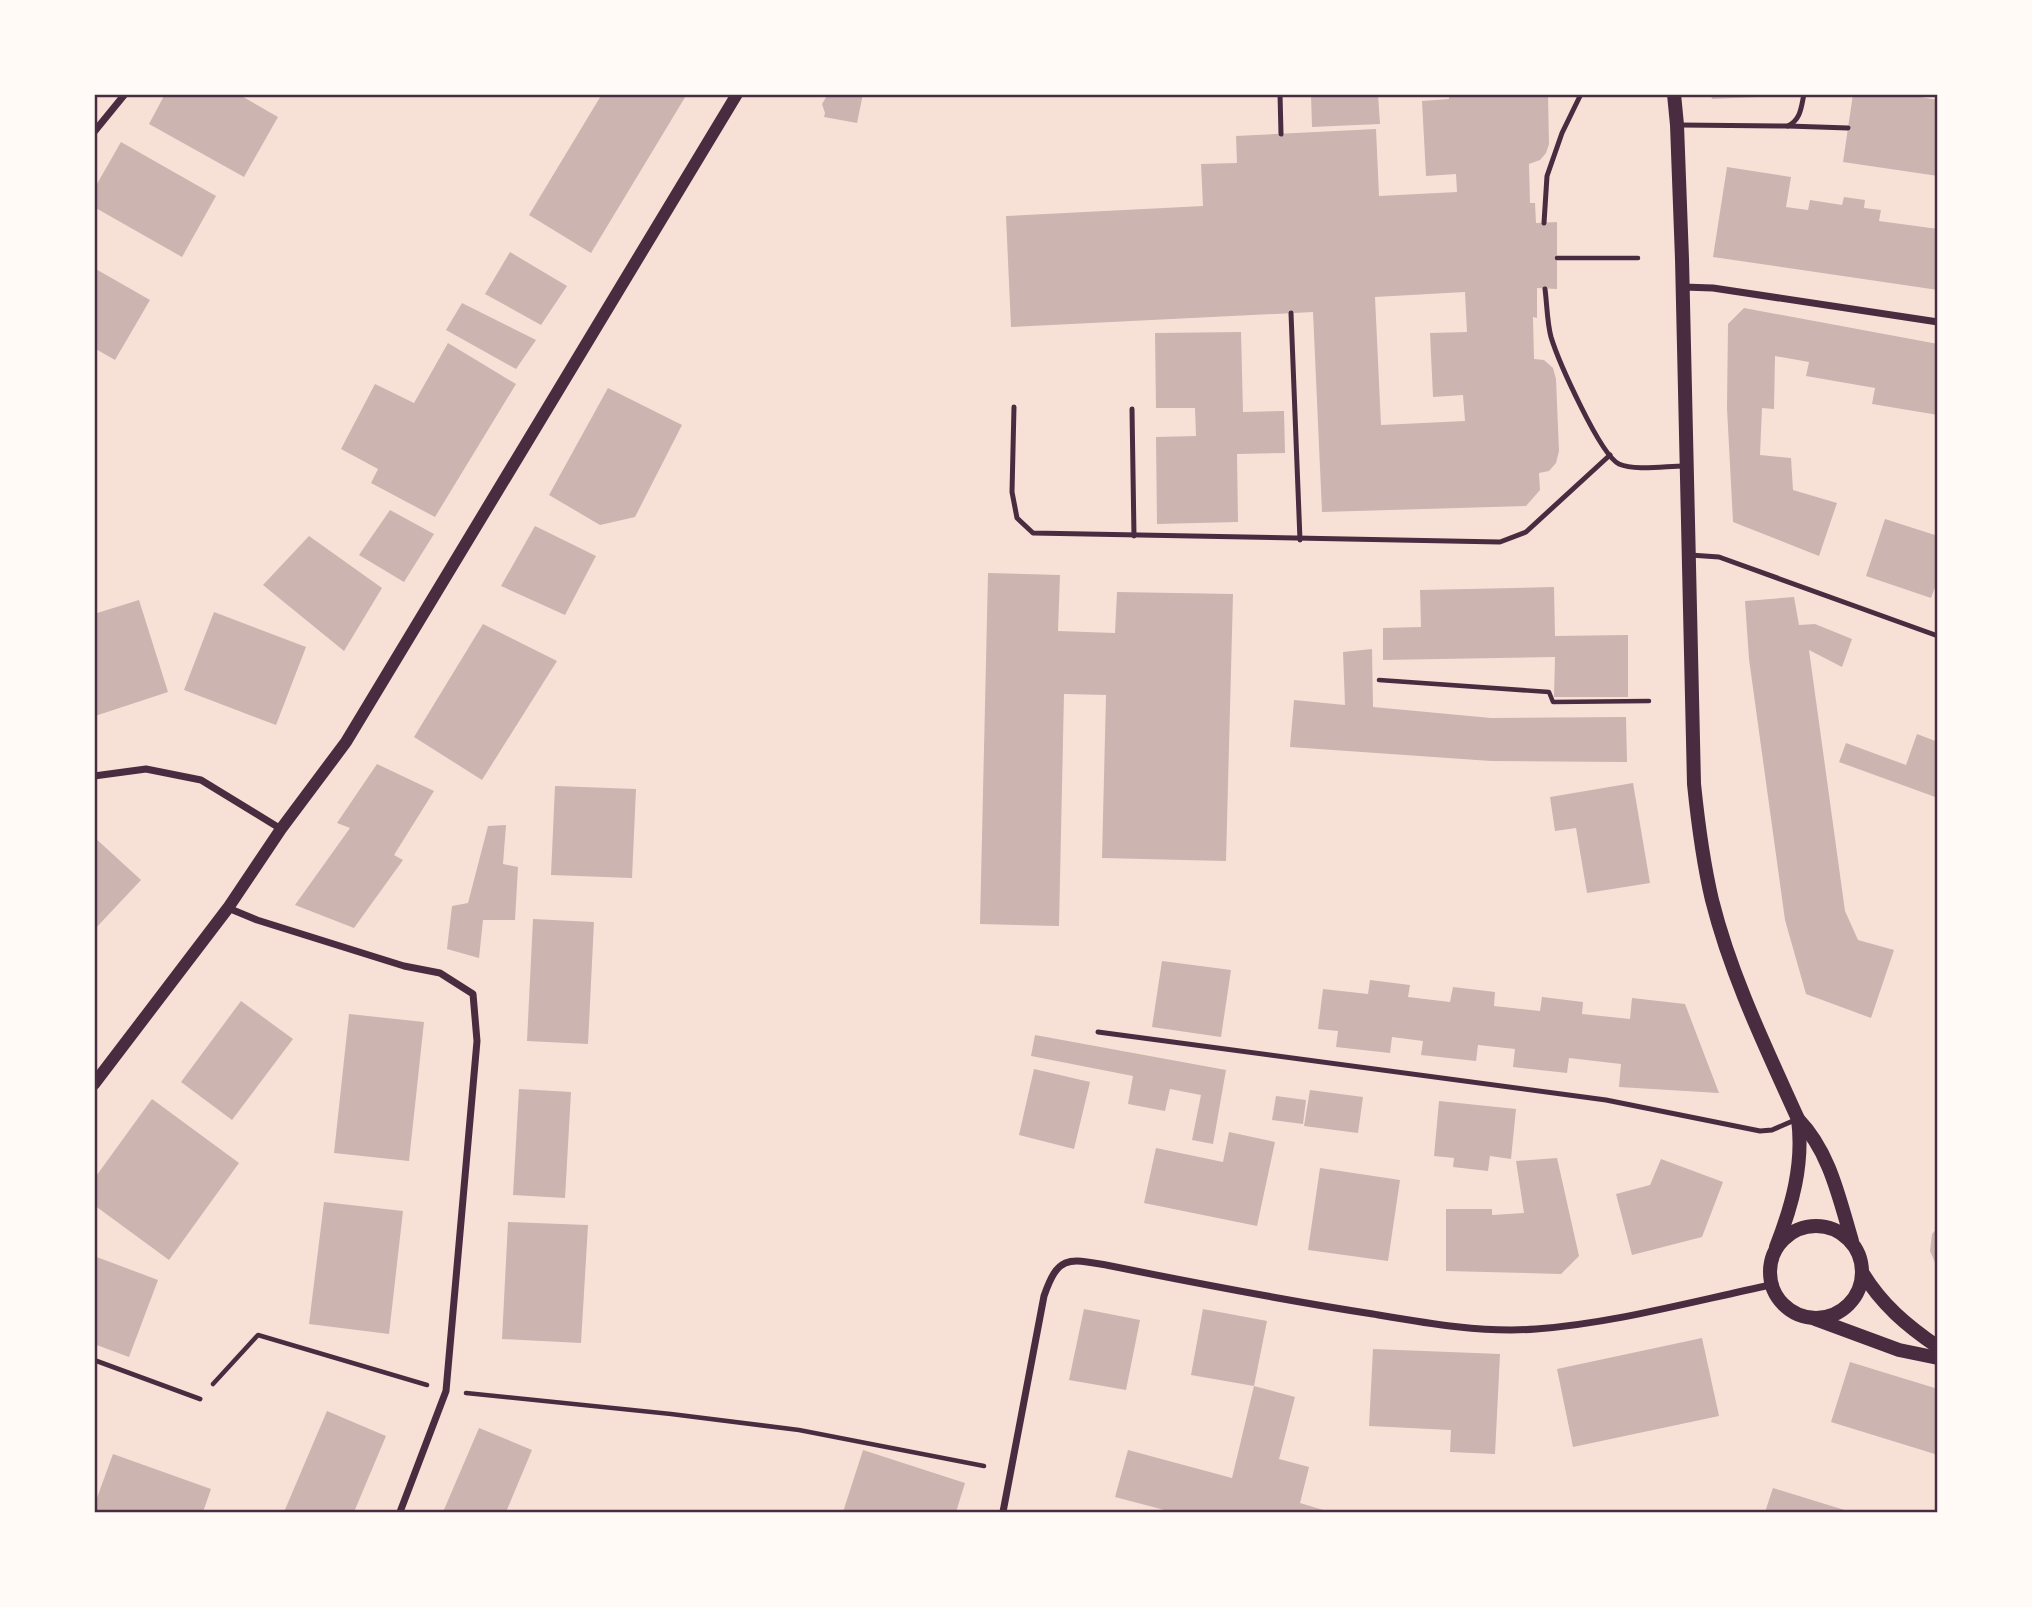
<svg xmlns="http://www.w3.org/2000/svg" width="2032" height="1607" font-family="Karla,sans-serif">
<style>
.building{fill:#ccb4b1;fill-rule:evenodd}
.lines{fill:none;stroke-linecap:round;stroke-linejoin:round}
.path{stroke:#4a2c40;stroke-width:4.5}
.service{stroke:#4a2c40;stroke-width:5}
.minor{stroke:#4a2c40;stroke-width:7}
.tertiary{stroke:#4a2c40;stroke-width:12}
.secondary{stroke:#4a2c40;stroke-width:14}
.neatline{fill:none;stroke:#4a2c40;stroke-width:2.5}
</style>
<rect width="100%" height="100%" fill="#f7e1d7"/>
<g class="building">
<polygon points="165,94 238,94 278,117 244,177 149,124"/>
<polygon points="602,94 687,94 591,253 529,215"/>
<polygon points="828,94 863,94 857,123 824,117 825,113 822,104"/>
<polygon points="1311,94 1378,94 1380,124 1312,127"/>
<path d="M1449 94H1548L1549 144 1546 153 1540 160 1529 164 1530 203H1535L1536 223 1557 222V289L1537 288V318L1533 317 1534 359 1544 360 1553 368 1556 379 1559 451 1556 463 1549 471 1539 473 1540 490 1526 506 1322 512 1313 312 1011 327 1006 216 1203 206 1201 164 1237 163 1236 136 1376 129 1379 196 1457 192 1456 174 1426 176 1422 101 1449 99ZM1465 292 1467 332 1430 333 1433 397 1463 395 1465 421 1381 425 1375 297Z"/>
<polygon points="1711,94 1757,94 1757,97 1712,99"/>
<polygon points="1853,94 1903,94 1938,100 1938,176 1843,162"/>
<polygon points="121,142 216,196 182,257 94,207 94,189"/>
<polygon points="1727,167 1791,177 1786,207 1808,210 1810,200 1842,205 1844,197 1865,200 1864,208 1881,210 1879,221 1938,229 1938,290 1713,257"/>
<polygon points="510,252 567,286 541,325 485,294"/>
<polygon points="94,268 150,300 115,360 94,348"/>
<polygon points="462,303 536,340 516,369 446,330"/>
<polygon points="1744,308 1938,344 1938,415 1872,404 1875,388 1806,376 1809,362 1775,356 1774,409 1762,408 1760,455 1791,458 1793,490 1837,503 1819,556 1733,522 1727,408 1728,324"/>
<polygon points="1241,332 1243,412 1284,411 1285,453 1237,454 1238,522 1157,524 1156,437 1196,436 1195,408 1156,408 1155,333"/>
<polygon points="448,343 516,384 435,517 371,483 378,469 341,449 375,384 414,403"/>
<polygon points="608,388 682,425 635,517 600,525 549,495"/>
<polygon points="390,510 434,534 404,582 359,555"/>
<polygon points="1885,519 1938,536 1938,579 1931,598 1866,576"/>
<polygon points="535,526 596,556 565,615 501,586"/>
<polygon points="309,536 382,588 344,651 263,585"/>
<polygon points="988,573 1060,575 1058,631 1115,633 1117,592 1233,594 1226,861 1102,858 1106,695 1064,694 1059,926 980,924"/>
<polygon points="1554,587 1555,636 1628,635 1628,697 1554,697 1555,657 1383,660 1383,628 1421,627 1420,590"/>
<polygon points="1794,597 1799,625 1815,624 1852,639 1842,667 1809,650 1845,911 1858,940 1894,950 1871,1018 1806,994 1785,920 1749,659 1745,601"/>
<polygon points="139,600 168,692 95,716 94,614"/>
<polygon points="214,612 306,647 276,725 184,690"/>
<polygon points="483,624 557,661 482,780 414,737"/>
<polygon points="1372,649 1373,707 1491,718 1626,717 1627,762 1491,761 1290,747 1294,700 1345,705 1343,652"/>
<polygon points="1917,734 1938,742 1938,798 1839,762 1846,743 1906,765"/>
<polygon points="377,764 434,791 394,855 403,860 354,928 295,905 350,828 337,823"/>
<polygon points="1633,783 1650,883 1587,893 1576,828 1555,831 1550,797"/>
<polygon points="555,786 636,789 632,878 551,875"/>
<polygon points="506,825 503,864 518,867 515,920 483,920 479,958 447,949 452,906 468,903 488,826"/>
<polygon points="94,837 141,880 94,930"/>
<polygon points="533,919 594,922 588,1044 527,1041"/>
<polygon points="1162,961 1231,970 1221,1037 1152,1027"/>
<polygon points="1370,980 1410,985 1408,997 1450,1002 1453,987 1495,992 1494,1006 1540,1011 1542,997 1583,1002 1582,1014 1630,1019 1632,998 1685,1004 1719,1093 1619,1087 1621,1064 1569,1058 1567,1073 1513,1067 1515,1049 1478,1045 1476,1061 1421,1055 1423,1041 1392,1037 1390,1053 1336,1047 1338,1031 1318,1029 1323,989 1368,994"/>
<polygon points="241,1001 293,1039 232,1120 181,1082"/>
<polygon points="349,1014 424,1022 409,1161 334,1153"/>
<polygon points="1035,1035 1226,1070 1213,1144 1192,1140 1201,1095 1170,1089 1165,1111 1128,1104 1133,1076 1031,1056"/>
<polygon points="1034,1069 1090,1082 1074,1149 1019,1135"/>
<polygon points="519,1089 571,1092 565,1198 513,1195"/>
<polygon points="1310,1090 1363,1097 1358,1133 1304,1126"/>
<polygon points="1276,1096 1306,1100 1303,1124 1272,1120"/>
<polygon points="152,1099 239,1163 169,1260 94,1205 94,1179"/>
<polygon points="1439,1101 1516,1109 1511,1159 1490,1156 1488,1171 1453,1167 1454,1158 1434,1156"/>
<polygon points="1229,1132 1275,1142 1257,1226 1144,1203 1156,1148 1223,1162"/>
<polygon points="1557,1158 1579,1256 1561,1274 1446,1271 1446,1209 1492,1209 1492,1215 1524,1213 1516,1161"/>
<polygon points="1661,1159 1723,1182 1702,1237 1632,1255 1616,1194 1650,1185"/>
<polygon points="1320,1168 1400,1180 1388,1261 1308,1250"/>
<polygon points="324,1202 403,1211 389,1334 309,1324"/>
<polygon points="508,1222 588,1225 581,1343 502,1339"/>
<polygon points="1938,1227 1938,1267 1937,1267 1930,1251 1932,1234"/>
<polygon points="94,1256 158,1280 129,1357 94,1344"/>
<polygon points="1084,1309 1140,1320 1126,1390 1069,1380"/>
<polygon points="1203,1309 1267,1321 1254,1386 1191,1375"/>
<polygon points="1702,1338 1719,1416 1573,1447 1557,1369"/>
<polygon points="1373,1349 1500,1354 1495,1454 1450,1452 1451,1430 1369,1426"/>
<polygon points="1850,1362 1938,1389 1938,1455 1831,1422"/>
<polygon points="1254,1386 1295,1397 1279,1459 1309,1467 1300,1503 1330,1512 1172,1512 1115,1497 1128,1450 1232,1478"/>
<polygon points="327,1411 386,1436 354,1512 284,1512"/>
<polygon points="479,1428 532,1450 506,1512 443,1512"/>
<polygon points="863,1450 965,1483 956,1512 843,1512"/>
<polygon points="113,1454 211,1489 203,1512 94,1512 94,1506"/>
<polygon points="1773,1488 1851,1512 1765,1512"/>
</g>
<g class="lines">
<g class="path">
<polyline points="1557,258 1638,258"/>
<polyline points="1379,680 1549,692 1553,702 1649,701"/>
<polyline points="213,1384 258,1335 427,1385"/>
<polyline points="466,1393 671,1414 799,1430 984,1466"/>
</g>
<g class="service">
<polyline points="1280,94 1281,134"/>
<path d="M1680 125 1788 126C1801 119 1801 108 1804 94"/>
<polyline points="1788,126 1848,128"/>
<polyline points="1544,223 1547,176 1562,133 1581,94"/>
<path d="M1545 289C1547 304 1547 322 1551 337 1558 360 1600 455 1619 464 1635 471 1666 466 1684 466"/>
<polyline points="1291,313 1300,540"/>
<polyline points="1014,407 1012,492 1017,518 1033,533 1500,542 1526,532 1610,455"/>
<polyline points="1132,409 1134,536"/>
<polyline points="1690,555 1719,557 1938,636"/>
<polyline points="1098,1032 1606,1100 1760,1131 1772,1130 1795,1120"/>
<polyline points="94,1360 200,1399"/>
</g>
<g class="minor">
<polyline points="94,132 125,94"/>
<polyline points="1683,287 1713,288 1938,322"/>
<polyline points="94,776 146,769 201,780 281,829"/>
<polyline points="228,908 257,920 404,966 440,973 473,994 477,1041 446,1391 400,1512"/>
<path d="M1003 1512 1044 1296C1058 1256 1067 1258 1106 1265 1195 1283 1283 1300 1373 1314 1426 1323 1482 1333 1536 1329 1615 1323 1694 1301 1771 1285"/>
</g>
<polyline class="tertiary" points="94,1084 228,908 281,829 346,742 737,94"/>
<g class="secondary">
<path d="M1674 94 1677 125 1682 259 1694 784C1698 823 1703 862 1712 900 1731 976 1766 1048 1798 1119 1804 1164 1792 1206 1776 1247"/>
<path d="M1798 1119C1830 1152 1839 1198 1852 1241"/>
<circle cx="1816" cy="1272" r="46"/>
<path d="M1862 1272C1881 1304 1907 1326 1938 1347"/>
<polyline points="1815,1319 1899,1350 1938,1358"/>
</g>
</g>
<rect width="2032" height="1607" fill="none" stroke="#fffaf5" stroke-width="192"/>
<rect x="96" y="96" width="1840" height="1415" class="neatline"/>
</svg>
